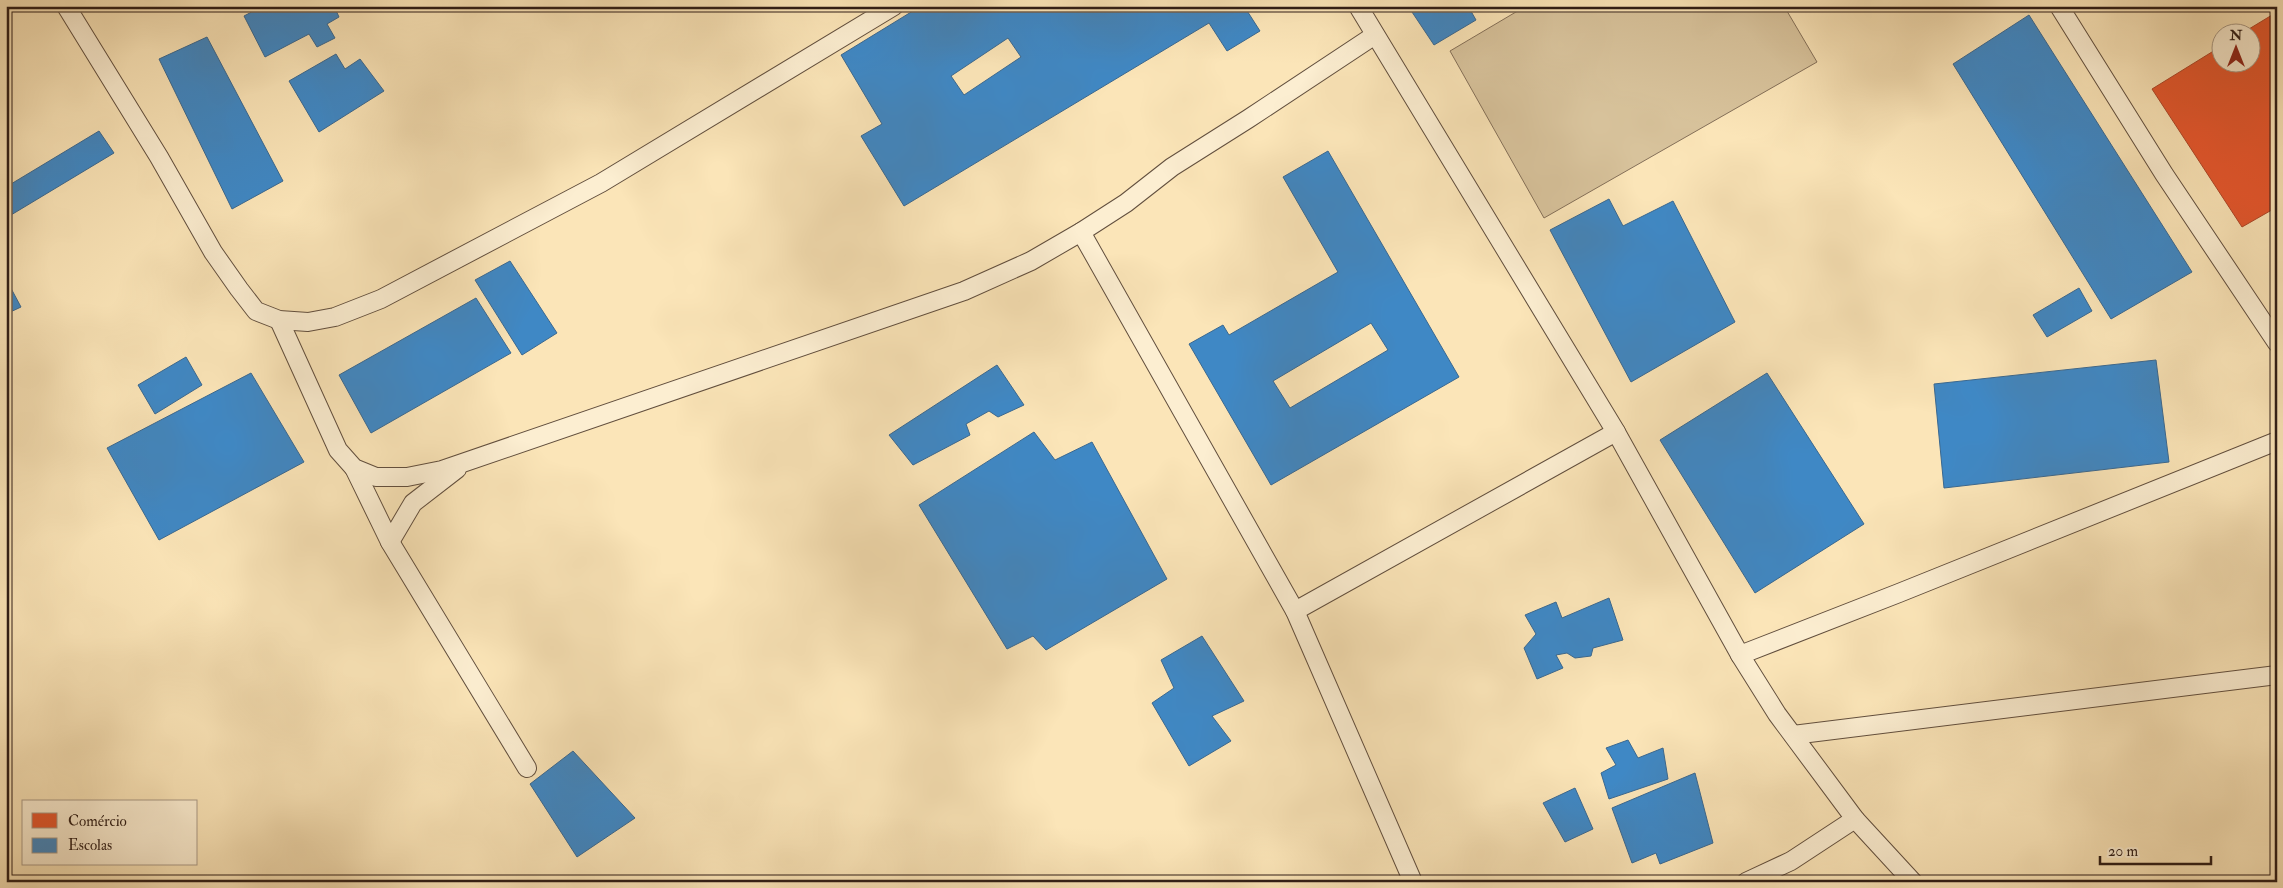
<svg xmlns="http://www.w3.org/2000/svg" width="2283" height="888" font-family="'IM FELL Double Pica',serif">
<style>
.green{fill:#d8c39c;stroke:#847059}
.shops{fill:#e4572e;stroke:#ae4627}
.schools{fill:#3f88c5;stroke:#3a6890;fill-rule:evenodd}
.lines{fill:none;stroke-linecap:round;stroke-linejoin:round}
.lane-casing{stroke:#624f3e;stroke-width:20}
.lane{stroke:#fceed1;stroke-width:18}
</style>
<rect width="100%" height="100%" fill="#fbe5b8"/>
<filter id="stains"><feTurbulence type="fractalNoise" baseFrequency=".004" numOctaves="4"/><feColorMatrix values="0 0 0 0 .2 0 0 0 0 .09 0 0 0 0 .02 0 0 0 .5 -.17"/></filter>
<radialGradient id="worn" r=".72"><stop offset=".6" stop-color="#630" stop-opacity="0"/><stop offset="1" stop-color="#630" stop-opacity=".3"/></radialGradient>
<polygon class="green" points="1526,6 1784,6 1817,62 1544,218 1450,51"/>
<polygon class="shops" points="2277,12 2277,207 2242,227 2152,89 2220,47 2220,62 2250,62 2250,32 2244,32"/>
<g class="schools">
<polygon points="263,6 334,6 339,17 327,24 335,38 317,47 309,34 265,57 244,16"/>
<path d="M921 6H1244L1260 31 1227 51 1209 23 904 206 861 136 882 124 841 55ZM1008 38 1021 57 964 95 951 76Z"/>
<polygon points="1408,6 1468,6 1476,20 1434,45"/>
<polygon points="2029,15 2192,272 2111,319 1953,64"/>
<polygon points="207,37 283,181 232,209 159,59"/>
<polygon points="336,54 345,69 360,59 384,91 319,132 289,81"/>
<polygon points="99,131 114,153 6,218 6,187"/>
<path d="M1328 151 1459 377 1271 485 1189 344 1223 325 1229 335 1338 272 1283 177ZM1371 323 1388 350 1290 408 1273 381Z"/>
<polygon points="1609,199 1623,226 1673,201 1735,322 1631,382 1550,230"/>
<polygon points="510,261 557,333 522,355 475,280"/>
<polygon points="6,279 21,307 6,314"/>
<polygon points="2079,288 2092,311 2047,337 2033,315"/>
<polygon points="476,298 511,353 371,433 339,375"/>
<polygon points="186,357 202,385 155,414 138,385"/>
<polygon points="2156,360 2169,462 1944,488 1934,384"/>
<polygon points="997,365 1024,405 998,417 989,411 966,424 970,435 913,465 889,435"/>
<polygon points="251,373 304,462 159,540 107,448"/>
<polygon points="1767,373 1864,524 1755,593 1660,440"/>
<polygon points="1034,432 1055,460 1092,442 1167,579 1046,650 1033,636 1007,649 919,505"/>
<polygon points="1609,598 1623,640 1593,648 1591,656 1575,658 1567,653 1556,655 1563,668 1537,679 1524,648 1536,634 1525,615 1556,602 1562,618"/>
<polygon points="1202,636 1244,701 1212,716 1231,741 1189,766 1152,703 1174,688 1161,660"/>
<polygon points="1628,740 1638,758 1663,748 1668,779 1609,799 1601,773 1616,765 1606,748"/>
<polygon points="573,751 635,818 577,857 530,784"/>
<polygon points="1695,773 1713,843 1660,864 1656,853 1632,863 1612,808"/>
<polygon points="1575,788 1593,829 1565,842 1543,803"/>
</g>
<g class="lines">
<defs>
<g id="lane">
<polyline points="66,6 159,157 213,252 239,289 256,311 279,320 308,322 335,317 381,299 601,183 894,6"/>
<polyline points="1358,6 1616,432 1740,655 1777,714 1855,819 1913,882"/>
<polyline points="2059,6 2164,174 2277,343"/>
<polyline points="1081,232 1295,611 1413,882"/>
<polyline points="279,320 338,450 354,468 376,477 407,477 442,470 964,291 1031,261 1081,232 1126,203 1172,167 1248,119 1375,35"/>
<polyline points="354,468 390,542 413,503 457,469"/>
<polyline points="390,542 527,768"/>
<polyline points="1295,611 1616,432"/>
<polyline points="1740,655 1899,593 2277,441"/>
<polyline points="1793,735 2277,675"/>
<polyline points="1746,882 1791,861 1855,819"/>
</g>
</defs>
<use href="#lane" class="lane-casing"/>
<use href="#lane" class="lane"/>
</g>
<rect width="2283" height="888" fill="none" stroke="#fbe5b8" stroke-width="25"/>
<rect x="8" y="8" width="2268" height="873" fill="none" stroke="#2f1d16" stroke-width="2.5"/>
<rect x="12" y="12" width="2258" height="863" fill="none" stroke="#2f1d16"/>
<rect x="22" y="800" width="175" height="65" fill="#fceed1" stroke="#aa9a86"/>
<rect x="32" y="813" width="25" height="15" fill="#e4572e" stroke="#aa9a86"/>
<text x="68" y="826" font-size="15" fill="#2f1d16">Comércio</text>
<rect x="32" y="838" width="25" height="15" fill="#3f88c5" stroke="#aa9a86"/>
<text x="68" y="850" font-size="15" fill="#2f1d16">Escolas</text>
<g transform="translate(2236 48)"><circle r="24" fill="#fceed1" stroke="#aa9a86"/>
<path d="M0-4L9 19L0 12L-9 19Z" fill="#8f2418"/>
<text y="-8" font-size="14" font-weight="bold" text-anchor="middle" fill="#2f1d16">N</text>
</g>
<path d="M2100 856v8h111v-8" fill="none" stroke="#2f1d16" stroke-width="2.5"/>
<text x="2108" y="856" font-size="15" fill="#2f1d16" stroke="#fceed1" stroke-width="4" paint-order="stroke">20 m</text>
<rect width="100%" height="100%" filter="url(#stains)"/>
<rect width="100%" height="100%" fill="url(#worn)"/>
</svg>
